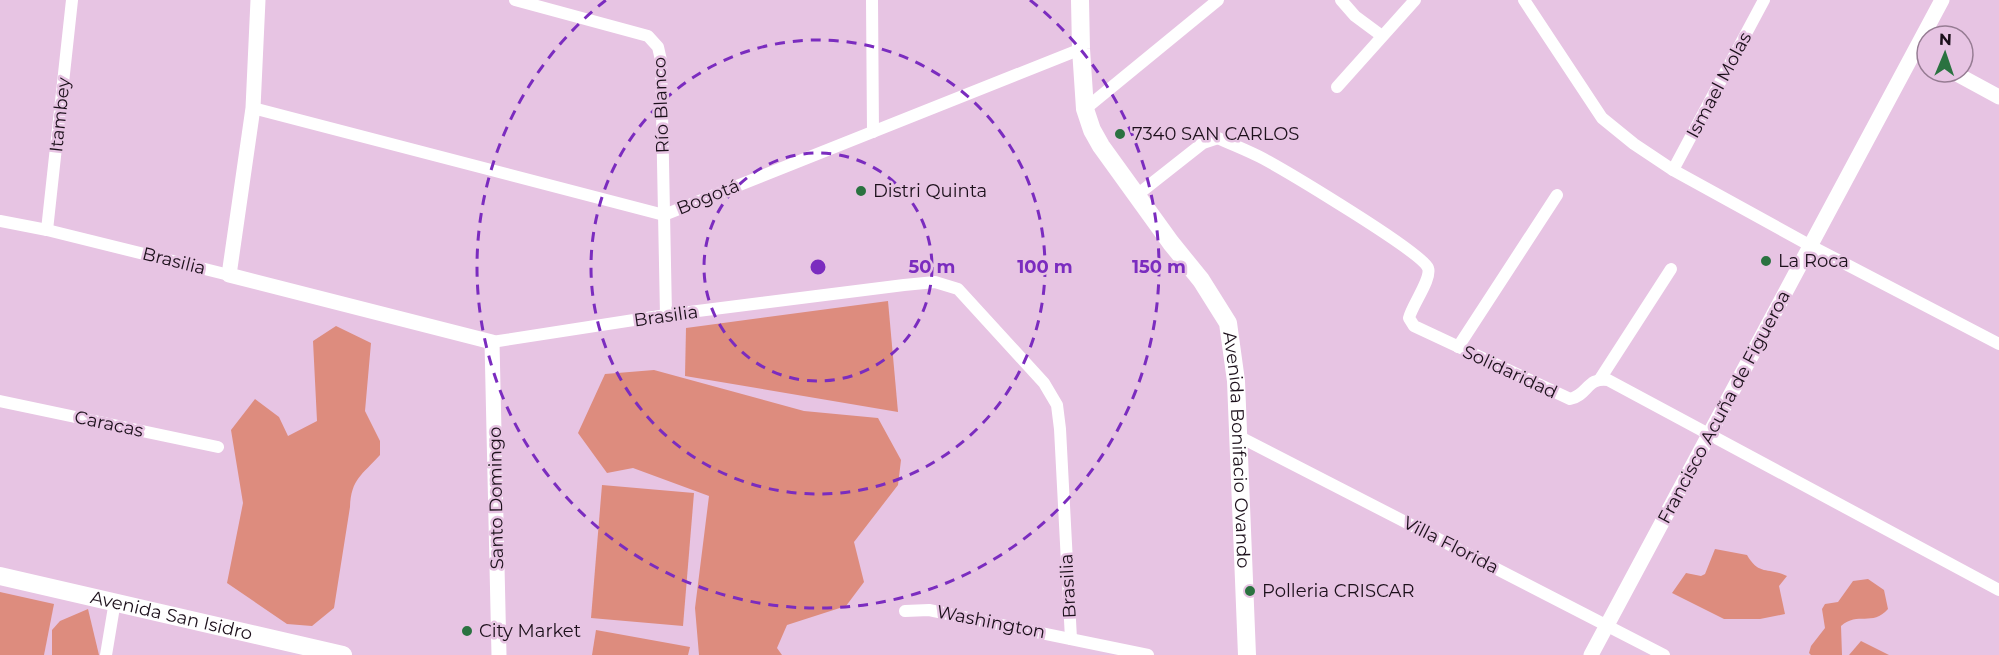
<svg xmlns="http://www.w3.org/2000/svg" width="1999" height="655" font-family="Montserrat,sans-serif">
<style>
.green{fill:#dd8c7e}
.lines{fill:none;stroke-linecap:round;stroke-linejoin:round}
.minor{stroke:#fff;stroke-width:12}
.tertiary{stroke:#fff;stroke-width:15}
.secondary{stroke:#fff;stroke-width:18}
.ring{fill:none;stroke:#7b2cbf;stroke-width:3;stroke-dasharray:10 8}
.poi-dot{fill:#2a7240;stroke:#e7c4e3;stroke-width:2}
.labels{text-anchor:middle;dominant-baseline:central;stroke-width:5;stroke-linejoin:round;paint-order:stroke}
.street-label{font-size:18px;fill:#1c101b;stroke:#e7c4e3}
.poi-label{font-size:18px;fill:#1c101b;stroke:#e7c4e3;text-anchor:start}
.centre{fill:#7b2cbf;stroke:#e7c4e3;stroke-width:3}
.ring-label{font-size:18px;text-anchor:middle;font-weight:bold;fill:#7b2cbf;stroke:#e7c4e3;stroke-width:5;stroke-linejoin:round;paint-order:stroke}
</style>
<rect width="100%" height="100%" fill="#e7c4e3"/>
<g class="green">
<polygon points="888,301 898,412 685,376 686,328"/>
<path d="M336 326 371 343 365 411 380 441V455C362 475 351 479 350 507L334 608 312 626 287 624 227 583 243 503 231 430 255 399 279 417 288 436 317 421 313 341Z"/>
<polygon points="654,370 804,411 878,418 901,460 898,485 854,542 864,582 846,606 787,625 777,648 782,655 699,655 695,608 709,496 633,468 607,473 578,433 605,374"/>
<polygon points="602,485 694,493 683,626 591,618"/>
<path d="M1715 549 1747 555C1759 576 1768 567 1787 576L1779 586 1785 614 1760 619H1724L1672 593 1686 573 1701 576 1705 574Z"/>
<path d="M1868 579 1884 590 1888 609C1872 627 1858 611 1841 626L1842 655H1811L1809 653 1811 646 1825 628 1822 609 1825 604 1838 602 1853 581Z"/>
<polygon points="0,592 54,604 44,655 0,655"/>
<polygon points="88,609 99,655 52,655 52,630 60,621"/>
<polygon points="596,630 690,647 688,655 592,655"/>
<polygon points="1861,641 1889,655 1849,655"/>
</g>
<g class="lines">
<g class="minor">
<polyline points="515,0 648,36 658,47 661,60 666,315"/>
<polyline points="872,0 873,132"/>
<polyline points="1341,0 1355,16 1382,36"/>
<polyline points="1524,0 1602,118 1634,144 1673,170 1811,246 1999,344"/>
<polyline points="1337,87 1415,0"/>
<polyline points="253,108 664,215 1081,49"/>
<polyline points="1085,109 1218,0"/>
<polyline points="1673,170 1764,0"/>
<path d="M1137 195 1203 143 1218 138C1233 145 1249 151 1264 159 1286 171 1422 252 1428 268 1432 279 1412 305 1409 318L1414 326 1570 399C1588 395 1587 377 1608 380L1999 590"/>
<polyline points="0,221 47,230 229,275"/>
<polyline points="47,230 72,0"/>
<polyline points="492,342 666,315 904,285 935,282 958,289 1044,383 1057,405 1060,429 1071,639"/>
<polyline points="1458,347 1557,195"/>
<polyline points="1600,379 1671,269"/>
<polyline points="0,401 218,447"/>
<polyline points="1238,436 1664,655"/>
<polyline points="905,611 929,610 1148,655"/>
<polyline points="106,655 115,601"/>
</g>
<g class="tertiary">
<polyline points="258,0 253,108 229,275 492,342 499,655"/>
<polyline points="1953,72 1999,97"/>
<polyline points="1591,655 1942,0"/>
</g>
<g class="secondary">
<path id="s1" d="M1080 0 1081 49 1085 109 1092 130 1101 146 1171 243 1201 280 1228 323 1236 381 1247 655"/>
<path id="s2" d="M0 576 343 655"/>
</g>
</g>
<g class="ring">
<circle cx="818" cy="267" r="114"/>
<circle cx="818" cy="267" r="227"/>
<path d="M1030 0A341 341 0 1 1 606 0"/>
</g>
<g class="poi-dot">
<circle cx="1120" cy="134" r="6"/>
<circle cx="861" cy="191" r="6"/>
<circle cx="1766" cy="261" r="6"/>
<circle cx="1250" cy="591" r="6"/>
<circle cx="467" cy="631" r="6"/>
</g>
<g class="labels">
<g class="street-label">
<text transform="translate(1719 85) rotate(-62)">Ismael Molas</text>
<text transform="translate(661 105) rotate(-92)">Río Blanco</text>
<text transform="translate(60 115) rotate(-84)">Itambey</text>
<text transform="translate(708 197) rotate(-22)">Bogotá</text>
<text transform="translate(174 261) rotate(14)">Brasilia</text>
<text transform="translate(666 316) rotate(-8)">Brasilia</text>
<text transform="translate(1510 372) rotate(25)">Solidaridad</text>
<text transform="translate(1724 407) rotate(-62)">Francisco Acuña de Figueroa</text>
<text transform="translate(109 424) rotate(12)">Caracas</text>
<text stroke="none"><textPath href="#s1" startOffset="495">Avenida Bonifacio Ovando</textPath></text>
<text transform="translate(496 498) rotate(-91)">Santo Domingo</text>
<text transform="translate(1451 545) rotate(27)">Villa Florida</text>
<text transform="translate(1068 586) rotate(-93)">Brasilia</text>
<text stroke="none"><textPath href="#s2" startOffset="176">Avenida San Isidro</textPath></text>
<text transform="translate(991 622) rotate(11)">Washington</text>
</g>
<g class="poi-label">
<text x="1132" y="134">7340 SAN CARLOS</text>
<text x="873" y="191">Distri Quinta</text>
<text x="1778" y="261">La Roca</text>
<text x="1262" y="591">Polleria CRISCAR</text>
<text x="479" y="631">City Market</text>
</g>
</g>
<circle cx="818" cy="267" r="9" class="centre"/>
<g class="ring-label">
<text x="932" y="273">50 m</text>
<text x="1045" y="273">100 m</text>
<text x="1159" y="273">150 m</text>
</g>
<g transform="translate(1945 54) rotate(2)"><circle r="28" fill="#e7c4e3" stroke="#967c93" stroke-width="1.5"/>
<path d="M0-4.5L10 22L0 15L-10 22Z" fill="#2a7240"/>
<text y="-9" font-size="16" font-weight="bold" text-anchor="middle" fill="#1c101b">N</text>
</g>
</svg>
